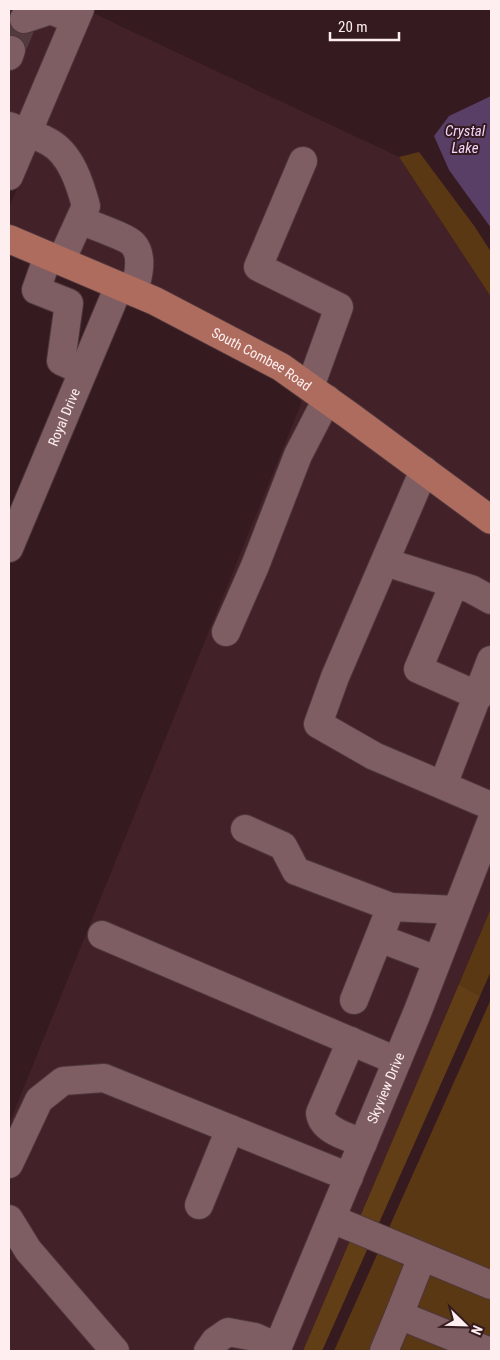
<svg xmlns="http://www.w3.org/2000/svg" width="500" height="1360" font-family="'Roboto Condensed',sans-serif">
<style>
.built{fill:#432128}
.green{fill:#5a3814}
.forest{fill:#623e17}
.water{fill:#593e66}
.building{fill:#543b4b}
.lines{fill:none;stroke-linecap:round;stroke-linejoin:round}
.minor-tunnel{stroke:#533a3e;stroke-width:28;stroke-dasharray:28 14;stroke-linecap:butt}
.minor-casing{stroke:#4d373c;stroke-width:30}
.major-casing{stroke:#4d373c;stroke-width:30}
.minor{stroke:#7e5e62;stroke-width:28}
.major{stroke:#ae6c5e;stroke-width:28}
.labels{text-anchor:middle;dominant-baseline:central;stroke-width:4;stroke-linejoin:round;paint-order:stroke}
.street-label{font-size:14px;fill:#feeef0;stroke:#351a1f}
.water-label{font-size:15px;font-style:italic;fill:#f1d6fe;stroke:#351a1f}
</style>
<rect width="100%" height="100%" fill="#351a1f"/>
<g class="built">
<polygon points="9,9 66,9 9,142"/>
<polygon points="93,13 399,157 491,297 491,505 358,406 9,226 9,207"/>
<polygon points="300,395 491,535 491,787 404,1008 261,1351 9,1351 9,1124 301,404"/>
<polygon points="491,858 491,908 303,1351 290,1351 429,1018"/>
</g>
<g class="green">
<polygon points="419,152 475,227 491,252 491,297 399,157"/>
<polygon points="491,908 491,971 480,996 459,984"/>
<polygon points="491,999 491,1351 334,1351"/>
</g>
<polygon class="forest" points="459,984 480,996 322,1351 303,1351"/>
<polygon class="water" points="491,96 491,228 449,170 434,136 449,116"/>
<polygon class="building" points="9,13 31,21 18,53 9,49"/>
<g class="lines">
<polyline class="minor-tunnel" points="11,50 24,19"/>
<defs>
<g id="minor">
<polyline points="48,9 75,20"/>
<polyline points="24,19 51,10"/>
<polyline points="9,56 11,50"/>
<path d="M9 126C22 131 37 135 49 142 71 154 80 184 86 206L61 261"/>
<polyline points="303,161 258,267 339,307 310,387"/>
<polyline points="9,176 80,9"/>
<path d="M80 220C91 225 127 237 133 244 144 256 138 278 134 292"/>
<polyline points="48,256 36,290 69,303 61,361 83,371"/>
<polyline points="424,470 335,677 318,724 374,756 491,806"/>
<path id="s1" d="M9 548 119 286"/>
<polyline points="385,562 471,589 491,600"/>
<polyline points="454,584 418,669 479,696"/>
<polyline points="226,632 255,566 298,455 327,399"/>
<polyline points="443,785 491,660"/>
<polyline points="245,829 283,846 296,871 391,907 456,910"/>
<polyline points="102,935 397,1061"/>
<polyline points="379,938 437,960"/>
<polyline points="354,1000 391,907"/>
<path d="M351 1041 320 1113C322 1131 349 1137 363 1143"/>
<polyline points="9,1164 39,1100 63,1081 104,1078 349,1177"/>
<polyline points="199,1205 230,1129"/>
<polyline points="9,1219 28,1250 115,1351"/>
<polyline points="332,1219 491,1285"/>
<polyline points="399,1315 422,1257"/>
<polyline points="208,1351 215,1341 228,1332 255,1337 278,1347"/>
<path id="s2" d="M276 1351 417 1013 491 822"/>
<polyline points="384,1351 399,1315 488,1351"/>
</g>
<g id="major">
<path id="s3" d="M9 239 155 301 281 367 350 416 491 520"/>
</g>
</defs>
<use href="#minor" class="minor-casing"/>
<use href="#major" class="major-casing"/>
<use href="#minor" class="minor"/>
<use href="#major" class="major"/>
</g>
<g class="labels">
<g class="street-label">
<text stroke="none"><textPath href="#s3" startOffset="280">South Combee Road</textPath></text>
<text stroke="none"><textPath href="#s1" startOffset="142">Royal Drive</textPath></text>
<text stroke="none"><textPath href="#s2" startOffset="285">Skyview Drive</textPath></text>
</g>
<g class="water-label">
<text x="465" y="131">Crystal<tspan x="465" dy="17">Lake</tspan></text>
</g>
</g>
<rect width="500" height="1360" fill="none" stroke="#feeef0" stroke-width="20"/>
<g transform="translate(465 1325) rotate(113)" stroke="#351a1f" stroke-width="4" paint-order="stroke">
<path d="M0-4L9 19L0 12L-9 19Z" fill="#feeef0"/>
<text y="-8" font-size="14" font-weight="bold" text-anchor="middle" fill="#feeef0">N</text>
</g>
<path d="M330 32v8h69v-8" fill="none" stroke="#feeef0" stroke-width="2.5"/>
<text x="338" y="32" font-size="15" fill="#feeef0" stroke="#351a1f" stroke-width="4" paint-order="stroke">20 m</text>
</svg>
